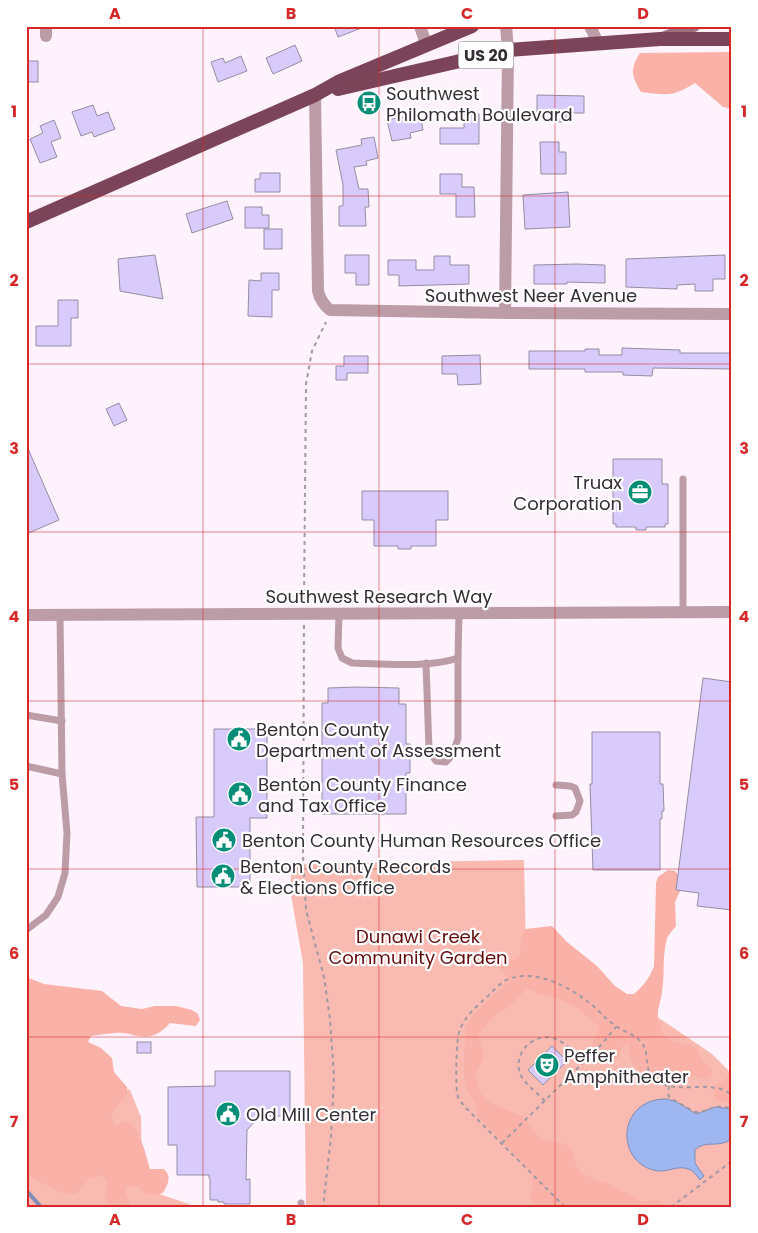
<svg xmlns="http://www.w3.org/2000/svg" width="758" height="1233" font-family="Poppins,sans-serif">
<style>
.green{fill:#f8bab1}
.forest{fill:#fab2a8}
.water{fill:#9eb7f0;stroke:#7e8eb8}
.lines{fill:none;stroke-linecap:round;stroke-linejoin:round}
.stream{stroke:#7e8eb8;stroke-width:4}
.building{fill:#d8cbfc;stroke:#938ea2}
.path{stroke:#a399a3;stroke-width:2;stroke-dasharray:4 4;stroke-linecap:butt}
.service{stroke:#bc9ca6;stroke-width:7}
.minor{stroke:#bc9ca6;stroke-width:12}
.tertiary{stroke:#bc9ca6;stroke-width:12}
.secondary{stroke:#9d7180;stroke-width:12}
.trunk{stroke:#7c4458;stroke-width:14}
.grid{fill:none;stroke:#d62828;stroke-width:1;stroke-opacity:0.55}
.labels{text-anchor:middle;dominant-baseline:central;stroke-width:4.5;stroke-linejoin:round;paint-order:stroke}
.shield{fill:#fff;stroke:#716c71;stroke-width:1}
.shield-label{font-size:16px;font-weight:bold;fill:#342d34}
.poi-label{font-size:18px;fill:#342d34;stroke:#fff;text-anchor:start}
.street-label{font-size:18px;fill:#342d34;stroke:#fff}
.park-label{font-size:18px;fill:#600b0a;stroke:#fff}
.neatline{fill:none;stroke:#d62828;stroke-width:2}
.grid-label{font-size:16px;text-anchor:middle;font-weight:bold;fill:#d62828}
</style>
<rect width="100%" height="100%" fill="#fef2fd"/>
<g class="green">
<polygon points="524,860 526,952 628,997 712,1054 732,1074 732,1207 306,1207 303,963 291,895 291,864"/>
<polygon points="26,987 103,1081 130,1090 141,1117 142,1188 197,1207 26,1207"/>
</g>
<g class="forest">
<path d="M732 52V109L723 107 695 83C673 97 666 95 641 92 631 75 630 69 640 53Z"/>
<path d="M668 870 675 871 679 876 681 889 675 902 676 926C673 930 669 934 667 938 662 956 665 974 662 992 661 1001 657 1010 658 1018 659 1023 661 1029 663 1033 672 1045 686 1042 697 1048L702 1060 711 1068 712 1074 708 1079H700L694 1075C690 1077 687 1080 683 1081 668 1087 639 1076 632 1062 628 1056 630 1049 629 1043L623 1045 619 1058C608 1058 602 1053 593 1047V1040L600 1028 578 1008 559 999 538 994 532 990H525L510 1006 492 1018 479 1033V1040L484 1053 483 1060 476 1071 475 1077 479 1091 487 1101 523 1117 540 1138 566 1145 571 1149 575 1163 582 1174 609 1184 643 1202 656 1200 668 1207H536L530 1198 533 1178 530 1172 482 1121 478 1116 474 1101 467 1090 464 1075 465 1027C475 1009 494 996 508 982L507 976 497 966 502 960 515 959 520 955 521 942 525 929 552 926 567 942 597 966 615 986 627 994H634C643 986 650 978 654 966L656 883 658 877Z"/>
<path d="M26 977 44 984 102 991 121 1006 142 1009 155 1006H176L192 1010 198 1014 200 1020 196 1026 170 1023C161 1033 153 1038 139 1036 133 1036 129 1033 123 1033 113 1032 102 1035 91 1036L88 1042 101 1048 112 1058 114 1072 127 1087V1094L111 1115 115 1125 127 1121C140 1128 146 1155 150 1169H164C172 1177 168 1184 163 1193 153 1196 145 1196 139 1187L125 1186 126 1193 131 1207H113C100 1197 107 1193 107 1180L102 1175 89 1179 76 1194 62 1193 26 1175Z"/>
<polygon points="732,1075 732,1101 722,1102 716,1100 714,1093 716,1085"/>
</g>
<path class="water" d="M667 1099 677 1102 696 1114 715 1107 732 1109V1139C717 1149 706 1139 695 1150V1163L704 1176 700 1180C696 1175 694 1171 688 1169 678 1165 668 1172 658 1171 627 1167 617 1129 638 1109 647 1101 656 1099 667 1099Z"/>
<g class="lines">
<polyline class="stream" points="26,1190 41,1207"/>
</g>
<g class="building">
<polygon points="334,26 364,26 364,27 338,37"/>
<polygon points="295,45 302,61 273,74 266,58"/>
<polygon points="241,56 247,71 218,82 211,62 223,58 225,63"/>
<rect x="26" y="61" width="12" height="21"/>
<polygon points="537,95 584,96 584,113 566,113 566,122 556,122 556,112 537,112"/>
<polygon points="93,105 97,116 108,112 115,129 94,137 92,132 81,136 72,112"/>
<polygon points="420,114 423,130 410,133 411,138 392,141 387,120"/>
<polygon points="464,114 479,114 479,144 440,144 440,128 464,128"/>
<polygon points="54,120 61,138 51,142 57,157 40,163 30,139 43,133 40,126"/>
<polygon points="374,137 378,158 366,161 367,165 354,167 359,189 368,189 369,207 365,207 366,226 339,226 339,206 343,206 343,185 336,150 362,145 361,139"/>
<polygon points="540,142 559,142 559,152 566,152 566,174 541,174"/>
<polygon points="260,173 280,173 280,192 255,192 255,179 260,179"/>
<polygon points="440,174 462,174 462,187 474,187 475,217 456,217 456,194 440,194"/>
<polygon points="568,192 570,227 525,229 523,195"/>
<polygon points="227,201 233,219 192,233 186,214"/>
<polygon points="245,207 262,207 262,215 269,215 269,228 245,228"/>
<rect x="264" y="229" width="18" height="20"/>
<polygon points="155,255 163,299 120,291 118,259"/>
<polygon points="345,255 369,255 369,285 356,285 356,273 345,273"/>
<polygon points="725,255 725,279 713,279 713,291 695,291 695,284 677,285 677,289 626,287 626,259"/>
<polygon points="434,256 450,256 450,265 469,265 469,284 399,286 399,275 388,275 388,260 416,260 416,270 434,270"/>
<polygon points="577,264 605,265 605,283 567,282 567,284 534,284 534,265"/>
<polygon points="261,273 279,273 279,290 272,290 272,317 248,316 249,280 261,281"/>
<polygon points="58,300 78,300 78,318 71,318 71,346 36,346 36,326 58,326"/>
<polygon points="622,348 680,350 680,353 732,353 732,369 653,368 652,376 623,375 623,372 585,372 585,369 529,369 529,351 585,351 585,349 599,349 599,355 622,355"/>
<polygon points="480,355 481,384 458,385 457,374 442,374 442,356"/>
<polygon points="344,356 368,356 368,373 347,373 347,380 336,380 336,366 344,366"/>
<polygon points="119,403 127,420 114,426 106,409"/>
<polygon points="26,444 59,520 26,534"/>
<polygon points="613,459 662,459 662,484 668,484 668,524 665,524 665,527 646,527 646,530 636,530 636,527 616,527 616,524 613,524"/>
<polygon points="362,491 448,491 448,520 436,520 436,546 411,546 411,549 398,549 398,546 374,546 374,520 362,520"/>
<polygon points="703,678 732,682 732,910 697,906 699,893 676,890"/>
<polygon points="357,687 399,688 399,704 406,704 406,744 410,744 410,773 406,773 406,814 322,814 322,703 328,703 328,688"/>
<polygon points="214,729 267,729 267,818 250,818 250,887 197,887 196,817 214,817"/>
<polygon points="592,732 660,732 660,784 663,784 664,811 662,811 662,819 660,819 660,870 593,870 590,784 592,784"/>
<rect x="137" y="1042" width="14" height="11"/>
<polygon points="552,1046 567,1061 543,1085 528,1070"/>
<polygon points="215,1071 290,1071 290,1116 260,1116 247,1130 246,1180 250,1179 250,1204 224,1204 224,1202 218,1202 218,1200 210,1200 210,1178 209,1178 209,1175 177,1175 177,1145 168,1145 168,1087 215,1086"/>
</g>
<g class="lines">
<g class="path">
<polyline points="304,601 306,384 312,351 326,322"/>
<polyline points="304,625 303,856 306,910 324,977 330,1019 334,1077 331,1137 323,1207"/>
<path d="M669 1086 668 1094 670 1098 695 1112C711 1113 710 1102 732 1109"/>
<path d="M545 1101C538 1094 529 1087 523 1079 509 1059 530 1032 553 1038 565 1041 574 1054 582 1062"/>
<polyline points="502,1143 601,1045 616,1027"/>
<path d="M565 1207 465 1107C463 1104 460 1101 458 1097 455 1089 456 1037 460 1029 466 1015 478 1005 489 995 494 990 500 984 506 980 533 968 566 985 587 1001 597 1008 605 1019 616 1026 623 1032 635 1034 641 1042 652 1054 640 1071 659 1082 681 1095 710 1078 732 1095"/>
<polyline points="671,1207 732,1161"/>
</g>
<g class="service">
<polyline points="683,612 683,479"/>
<path d="M339 614 338 648 342 658 352 663C383 664 430 668 458 658L459 613"/>
<polyline points="426,663 429,750 436,761 446,762 453,754 458,738 458,658"/>
<polyline points="26,715 62,721"/>
<polyline points="26,766 62,774"/>
<polyline points="556,785 570,786 575,788 580,801 576,812 572,815 556,816"/>
<polyline points="26,930 46,915 58,897 65,873 67,833 62,774 60,615"/>
<polyline points="301,1203 301,1207"/>
</g>
<g class="minor">
<polyline points="46,26 46,36"/>
<polyline points="420,26 426,44"/>
<polyline points="590,26 598,43"/>
<path d="M315 95 318 291C320 300 324 305 330 310L505 313 732 314"/>
<polyline points="505,313 508,50 506,26"/>
</g>
<polyline class="tertiary" points="26,615 732,612"/>
<polyline class="secondary" points="662,38 694,26"/>
<g class="trunk">
<polyline points="338,89 508,50 660,39 732,39"/>
<polyline points="26,222 315,95 338,82 472,26"/>
</g>
</g>
<path class="grid" d="M203 26V1207M379 26V1207M555 26V1207M26 196H732M26 364H732M26 532H732M26 701H732M26 869H732M26 1037H732"/>
<defs>
<symbol id="bus-disc" viewBox="-11 -11 22 22"><circle r="9.5" fill="#048e77" stroke="#fff"/><path d="M-5-6H5V4H4V6H2V4H-2V6H-4V4H-5ZM-3.5-4V0h7V-4ZM-3.5 1.2v1.5H-2V1.2ZM2 1.2v1.5H3.5V1.2Z" fill="#fff"/></symbol>
<symbol id="office-disc" viewBox="-11 -11 22 22"><circle r="9.5" fill="#048e77" stroke="#fff"/><path d="M-6-3h4V-5.5h4V-3h4V5H-6ZM-1-4.5V-3h2v-1.5ZM-6 0V1H6V0Z" fill="#fff"/></symbol>
<symbol id="civic-disc" viewBox="-11 -11 22 22"><circle r="9.5" fill="#048e77" stroke="#fff"/><path d="M-.6-6.5H3V-4.5H.6V-3L4-1V1h2V6H-6V1h2V-1L-.6-3ZM-1.2 2.5V6h2.4V2.5Z" fill="#fff"/></symbol>
<symbol id="theatre-disc" viewBox="-11 -11 22 22"><circle r="9.5" fill="#048e77" stroke="#fff"/><path d="M-5-5.5Q0-4 5-5.5V0Q5 5 0 6Q-5 5-5 0ZM-3.3-2.5H-1v1.5H-3.3ZM1-2.5H3.3v1.5H1ZM-2.8 1Q0 5.5 2.8 1Z" fill="#fff"/></symbol>
</defs>
<g fill-rule="evenodd">
<use href="#bus-disc" x="355" y="89" width="28" height="28"/>
<use href="#office-disc" x="626" y="478" width="28" height="28"/>
<use href="#civic-disc" x="225" y="725" width="28" height="28"/>
<use href="#civic-disc" x="226" y="780" width="28" height="28"/>
<use href="#civic-disc" x="210" y="826" width="28" height="28"/>
<use href="#civic-disc" x="209" y="862" width="28" height="28"/>
<use href="#theatre-disc" x="533" y="1051" width="28" height="28"/>
<use href="#civic-disc" x="214" y="1100" width="28" height="28"/>
</g>
<g class="labels">
<rect class="shield" x="458.5" y="41.5" width="55" height="27" rx="4"/>
<g class="shield-label">
<text x="486" y="55">US 20</text>
</g>
<g class="poi-label">
<text x="386" y="93">Southwest<tspan x="386" dy="21">Philomath Boulevard</tspan></text>
<text x="622" y="482" text-anchor="end">Truax<tspan x="622" dy="21">Corporation</tspan></text>
<text x="256" y="729">Benton County<tspan x="256" dy="21">Department of Assessment</tspan></text>
<text x="258" y="784">Benton County Finance<tspan x="258" dy="21">and Tax Office</tspan></text>
<text x="242" y="840">Benton County Human Resources Office</text>
<text x="240" y="866">Benton County Records<tspan x="240" dy="21">&amp; Elections Office</tspan></text>
<text x="564" y="1055">Peffer<tspan x="564" dy="21">Amphitheater</tspan></text>
<text x="246" y="1114">Old Mill Center</text>
</g>
<g class="street-label">
<text x="531" y="295">Southwest Neer Avenue</text>
<text x="379" y="596">Southwest Research Way</text>
</g>
<g class="park-label">
<text x="418" y="936">Dunawi Creek<tspan x="418" dy="21">Community Garden</tspan></text>
</g>
</g>
<rect width="758" height="1233" fill="none" stroke="#ffffff" stroke-width="55"/>
<rect x="28" y="28" width="702" height="1178" class="neatline"/>
<g class="grid-label">
<text x="115" y="19">A</text>
<text x="291" y="19">B</text>
<text x="467" y="19">C</text>
<text x="643" y="19">D</text>
<text x="14" y="117">1</text>
<text x="744" y="117">1</text>
<text x="14" y="286">2</text>
<text x="744" y="286">2</text>
<text x="14" y="454">3</text>
<text x="744" y="454">3</text>
<text x="14" y="622">4</text>
<text x="744" y="622">4</text>
<text x="14" y="790">5</text>
<text x="744" y="790">5</text>
<text x="14" y="959">6</text>
<text x="744" y="959">6</text>
<text x="14" y="1127">7</text>
<text x="744" y="1127">7</text>
<text x="115" y="1225">A</text>
<text x="291" y="1225">B</text>
<text x="467" y="1225">C</text>
<text x="643" y="1225">D</text>
</g>
</svg>
